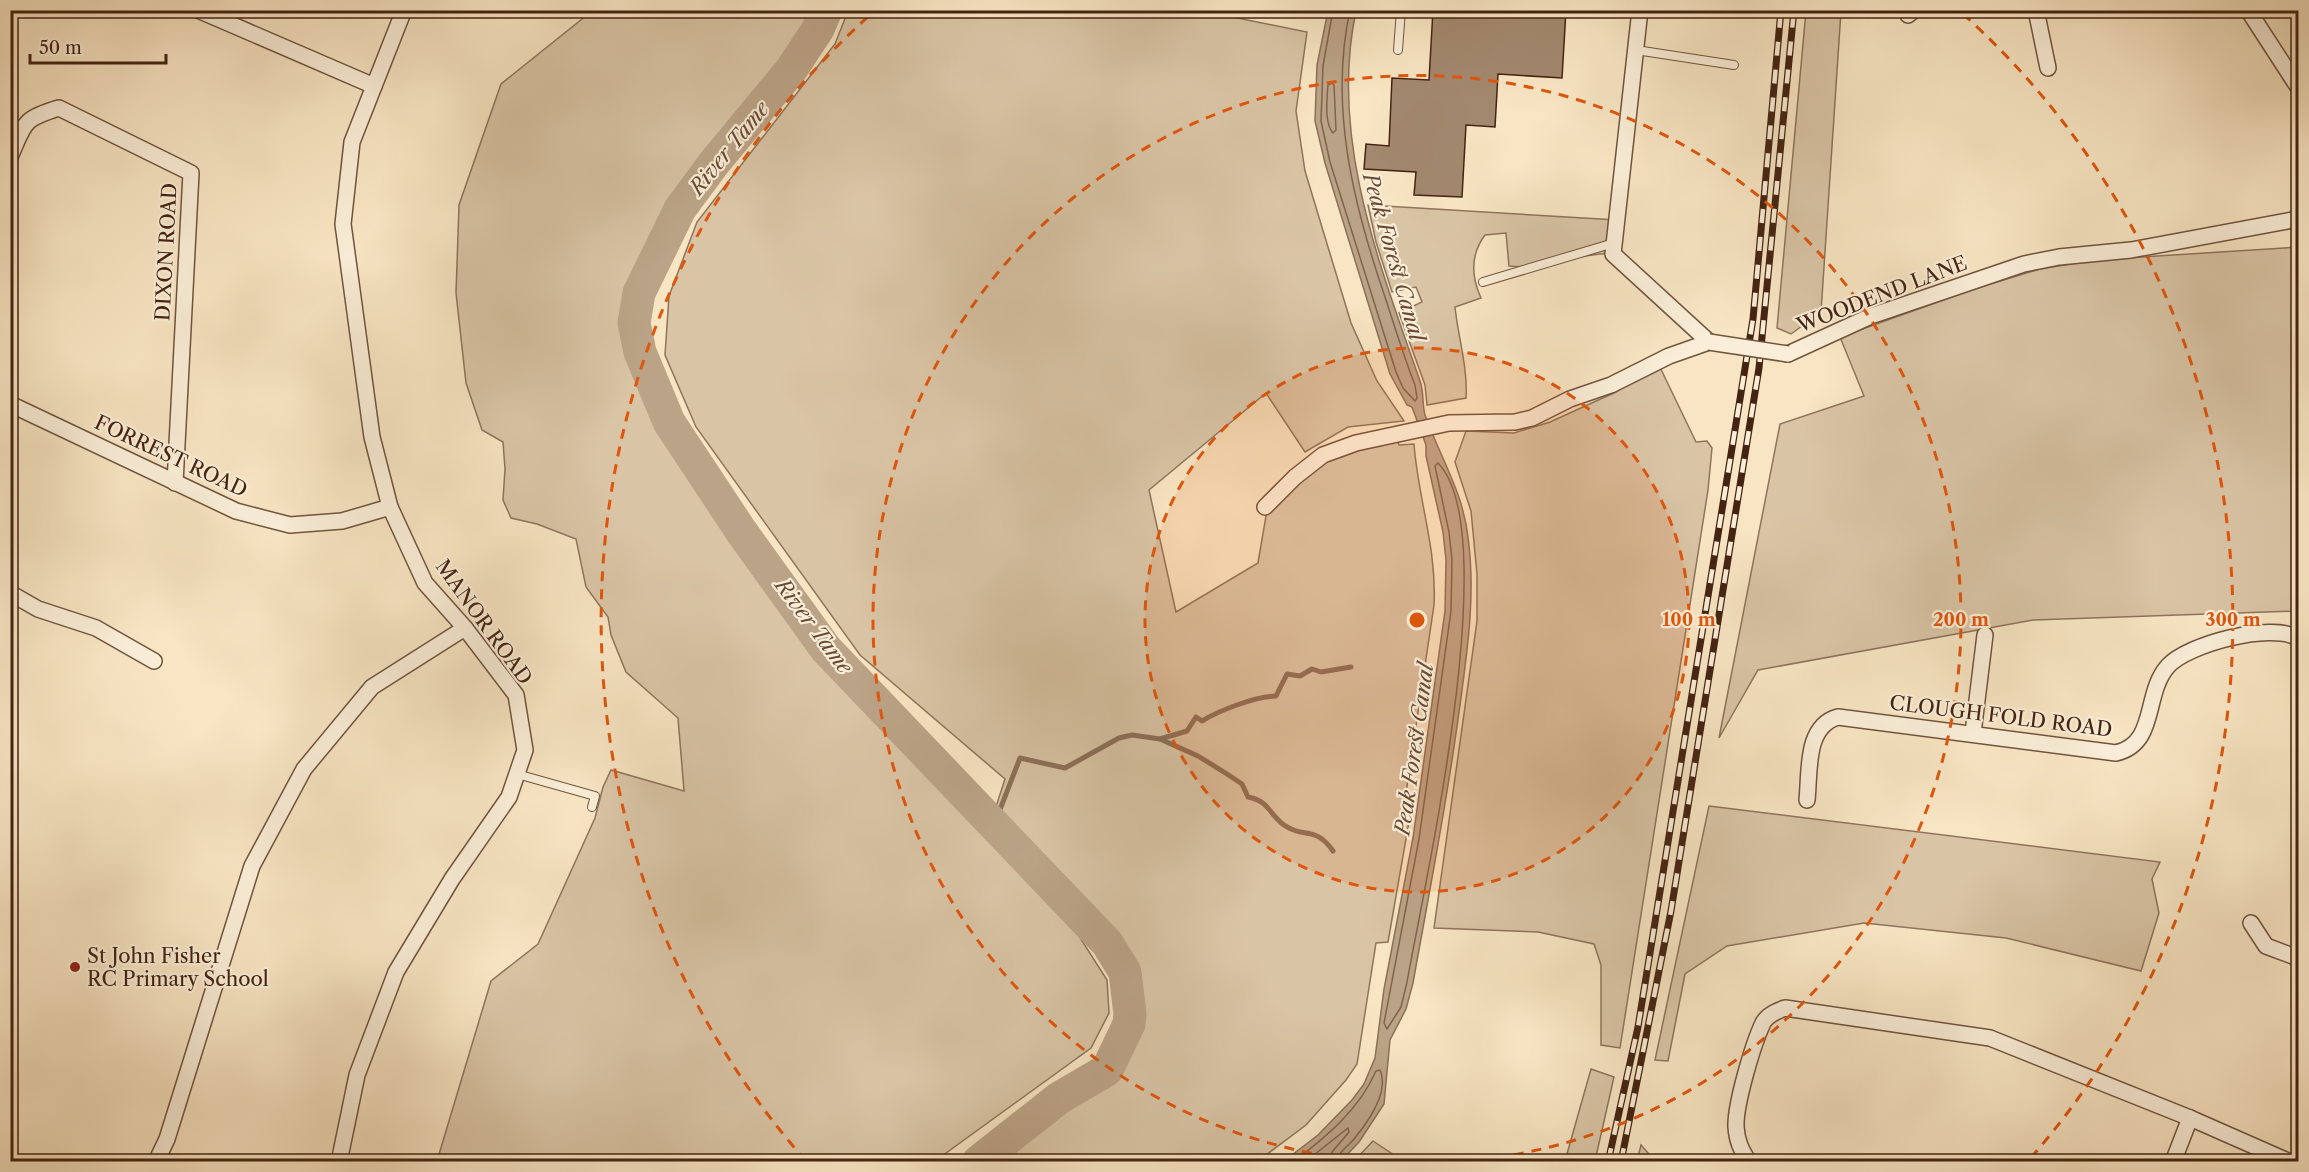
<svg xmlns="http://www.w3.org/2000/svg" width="2309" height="1172" font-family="'Libre Caslon Text',serif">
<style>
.green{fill:#d9c4a5;stroke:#8e745c;stroke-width:1.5}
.water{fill:#bba387;stroke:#8b7058;stroke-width:1.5}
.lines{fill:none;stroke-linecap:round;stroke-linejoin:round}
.shore{stroke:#80634c;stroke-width:1.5}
.stream{stroke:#8b7058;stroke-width:5}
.river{stroke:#bba387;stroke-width:33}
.building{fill:#a2886e;stroke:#442312;stroke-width:1.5}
.service-casing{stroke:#71543e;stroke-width:10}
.minor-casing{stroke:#71543e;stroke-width:18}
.service{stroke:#faeed8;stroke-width:8}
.minor{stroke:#faeed8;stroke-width:15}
.rail-casing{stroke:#442312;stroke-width:7}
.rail{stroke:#faeed8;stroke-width:4.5;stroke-dasharray:14;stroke-linecap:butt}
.minor-bridge-casing{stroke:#71543e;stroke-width:18;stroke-linecap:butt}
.minor-bridge{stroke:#faeed8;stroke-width:15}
.ring{fill:none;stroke:#e0560c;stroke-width:3;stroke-dasharray:10 8}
.poi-dot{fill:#8f2418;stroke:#faeed8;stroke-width:2}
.labels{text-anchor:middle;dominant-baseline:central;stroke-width:4.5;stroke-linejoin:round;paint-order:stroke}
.street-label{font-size:20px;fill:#442312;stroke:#faeed8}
.poi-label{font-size:20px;fill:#442312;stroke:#faeed8;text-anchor:start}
.water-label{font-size:21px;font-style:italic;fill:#684935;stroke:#faeed8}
.centre{fill:#e0560c;stroke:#faeed8;stroke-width:3}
.ring-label{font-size:18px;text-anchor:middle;font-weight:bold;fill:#e0560c;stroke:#faeed8;stroke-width:4.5;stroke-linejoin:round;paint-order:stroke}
</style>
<rect width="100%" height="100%" fill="#f8e5c3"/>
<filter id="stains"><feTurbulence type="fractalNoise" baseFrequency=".00333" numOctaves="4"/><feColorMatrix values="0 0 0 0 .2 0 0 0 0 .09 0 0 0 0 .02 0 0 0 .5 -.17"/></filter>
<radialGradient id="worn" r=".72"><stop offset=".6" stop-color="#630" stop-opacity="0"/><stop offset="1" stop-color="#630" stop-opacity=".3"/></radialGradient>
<g class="green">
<path d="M588 10 826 11C793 88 721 139 679 210 661 242 634 285 634 323 634 380 690 454 721 500 754 550 788 600 825 648 842 669 863 687 881 707L870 713 1079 936 1107 980 1109 1013 1091 1048 935 1161H437L491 981 538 944 595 818 603 787 611 770 684 791 678 718 626 672 611 635 608 617 586 587 576 539 537 524 511 518 503 500 505 469 503 442 482 430 466 383 456 293 459 205 501 84 582 19Z"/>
<path d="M1198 10 1307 32 1296 111 1305 171 1351 323 1377 381 1404 421 1348 427 1305 452 1266 393 1149 490 1176 612 1258 563 1268 504 1323 455 1396 436 1399 445 1414 444C1418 499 1437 548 1434 605L1402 820 1410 816 1388 942 1376 943 1357 1064 1346 1080 1306 1125 1258 1161H978L1059 1098 1107 1070 1129 1024 1130 1014 1125 972 1107 943 991 822 1005 779 860 655 696 427 665 355 669 296 697 222 835 44 848 11Z"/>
<polygon points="1806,11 1841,11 1821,312 1791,334 1777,328"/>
<path d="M1368 205 1617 220 1613 254C1578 252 1544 271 1509 266L1506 233 1485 235C1470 255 1471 276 1481 298L1455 307C1458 337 1468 368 1466 398L1427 405 1425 385 1399 313 1422 302 1416 287 1392 292 1376 242Z"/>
<polygon points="2298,247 2298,611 2033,620 1758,670 1719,738 1780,424 1864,396 1840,337 1974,289 2040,269 2095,260"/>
<polygon points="1657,361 1696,442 1707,441 1712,448 1708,490 1620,1048 1601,1045 1601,965 1594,944 1538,932 1434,928 1477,621 1477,574 1471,511 1455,462 1466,431 1514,433 1550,422 1616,392"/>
<polygon points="1709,806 2160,862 2152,879 2159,913 2141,971 2006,938 1864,923 1727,946 1685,974 1668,1061 1655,1060"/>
<polygon points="1591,1069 1614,1077 1595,1161 1565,1161"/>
<polygon points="1373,1141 1403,1161 1354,1161"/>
<polygon points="1641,1145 1655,1161 1637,1161"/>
</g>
<path class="water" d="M1328 11H1356C1329 137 1379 263 1420 381 1424 392 1422 404 1425 415 1440 457 1463 492 1468 537 1476 595 1467 654 1459 712 1447 803 1429 893 1413 983L1406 1009 1390 1040 1384 1104 1359 1142 1341 1161 1283 1162 1318 1135 1352 1100 1364 1084 1375 1058 1384 989 1413 838 1445 611 1446 560 1443 532 1426 456V445L1412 407 1407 405 1390 374 1325 163 1315 121 1317 65Z"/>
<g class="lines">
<g class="shore">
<path d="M1333 10 1323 66 1321 121 1330 162 1396 372 1403 388 1415 401 1417 398 1415 385C1403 355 1394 324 1384 294 1353 203 1329 106 1350 10"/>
<path d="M1332 83 1334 85 1336 130 1333 133C1324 123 1327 98 1328 85Z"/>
<path d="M1438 463C1505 532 1424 886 1407 982L1401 1007 1387 1029 1384 1023 1419 839 1451 611 1452 560 1449 532 1435 466Z"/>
<path d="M1293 1162C1326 1137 1359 1110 1376 1071L1380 1070C1390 1092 1368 1122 1354 1139 1348 1146 1338 1152 1337 1162"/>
<polyline points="1305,1162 1348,1128 1349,1132 1332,1152 1330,1162"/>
</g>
<g class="stream">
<path d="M1160 739 1198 756 1227 774 1242 784 1248 797C1269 801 1269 814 1284 825 1303 839 1315 825 1333 851"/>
<path d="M994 825 1020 758 1065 768 1119 738 1132 735 1160 739 1187 731 1196 717 1202 721C1220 710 1254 697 1276 696L1287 674 1300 676 1312 669 1321 672 1351 667"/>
</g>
<polyline class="river" points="826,10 818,29 791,70 714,163 680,209 639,293 634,323 640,352 669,422 741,531 826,649 1107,943 1125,972 1130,1014 1129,1024 1107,1070 1059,1098 978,1162"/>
</g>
<polygon class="building" points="1433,10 1566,10 1562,78 1498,74 1495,127 1466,125 1462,197 1414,195 1416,172 1364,169 1366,144 1389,146 1392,78 1429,80"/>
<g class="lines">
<defs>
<g id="service">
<polyline points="1398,50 1401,10"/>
<polyline points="1636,50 1734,65"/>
<polyline points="1483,282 1614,243"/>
<polyline points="517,774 595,796 592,807"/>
</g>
<g id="minor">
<polyline points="198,10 374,86"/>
<polyline points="2036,10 2048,68"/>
<polyline points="2248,10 2298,87"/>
<polyline points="1908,15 1914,10"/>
<path d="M10 157C25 123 22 119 59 108L191 173 175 483"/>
<polyline points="1788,354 1871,316 2024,264 2059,257 2131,250 2298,219"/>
<polyline points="10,404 236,511 290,525 342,521 390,507"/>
<polyline points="1265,507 1295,477 1323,455 1356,443 1449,423 1515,422 1532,418 1570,399 1611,385 1669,356 1709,342 1613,254 1640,10"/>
<polyline points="10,593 38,609 96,628 154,661"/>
<polyline points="1973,733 1985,635"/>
<path d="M1807 800C1810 771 1805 726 1838 717L2116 753C2158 743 2143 694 2168 666 2188 644 2271 622 2298 638"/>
<polyline points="2251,923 2266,946 2298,958"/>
<polyline points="156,1162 167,1139 252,866 304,769 372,687 465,628"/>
<polyline points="339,1162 357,1075 396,972 452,879 509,797 525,750 516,695 465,628 425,583 390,507 372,437 343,224 352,142 404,10"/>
<path d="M1749 1162C1741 1150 1737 1141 1736 1127 1735 1105 1753 1044 1763 1023 1767 1015 1777 1011 1785 1008L1990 1038 2190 1118 2290 1162"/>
<polyline points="2173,1162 2190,1118"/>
</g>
</defs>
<use href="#service" class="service-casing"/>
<use href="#minor" class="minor-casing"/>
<use href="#service" class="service"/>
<use href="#minor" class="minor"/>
<defs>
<g id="rail">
<polyline points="1608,1162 1638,1027 1753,319 1781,10"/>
<polyline points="1621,1162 1671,911 1759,368 1794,10"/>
</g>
</defs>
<use href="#rail" class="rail-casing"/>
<use href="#rail" class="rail"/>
<defs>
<polyline id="minor-bridge" points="1709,342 1788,354"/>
</defs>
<use href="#minor-bridge" class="minor-bridge-casing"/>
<use href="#minor-bridge" class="minor-bridge"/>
</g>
<circle cx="1417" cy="620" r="272" fill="#e0560c" fill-opacity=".12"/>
<g class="ring">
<circle cx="1417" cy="620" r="272"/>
<path d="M1365 1161A544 544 0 1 1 1469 1161"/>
<path d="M806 1161A816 816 0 0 1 871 14M1963 14A816 816 0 0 1 2028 1161"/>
</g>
<circle class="poi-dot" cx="75" cy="967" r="6"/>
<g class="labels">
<g class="street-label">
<text transform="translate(166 252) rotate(-87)">DIXON ROAD</text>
<text transform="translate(1882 294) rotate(-21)">WOODEND LANE</text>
<text transform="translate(171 456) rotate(25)">FORREST ROAD</text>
<text transform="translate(484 622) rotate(54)">MANOR ROAD</text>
<text transform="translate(2001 716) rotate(7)">CLOUGH FOLD ROAD</text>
</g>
<g class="poi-label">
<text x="87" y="956">St John Fisher<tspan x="87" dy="23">RC Primary School</tspan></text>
</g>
<g class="water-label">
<text transform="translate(729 148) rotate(-51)">River Tame</text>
<text transform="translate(1394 257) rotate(74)">Peak Forest Canal</text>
<text transform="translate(814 626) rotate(53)">River Tame</text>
<text transform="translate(1414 749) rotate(-82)">Peak Forest Canal</text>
</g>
</g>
<circle cx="1417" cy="620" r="9" class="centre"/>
<g class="ring-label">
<text x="1689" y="626">100 m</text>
<text x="1961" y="626">200 m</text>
<text x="2233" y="626">300 m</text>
</g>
<rect width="2309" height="1172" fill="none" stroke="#f8e5c3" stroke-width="36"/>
<rect x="12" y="12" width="2285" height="1148" fill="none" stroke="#442312" stroke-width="3"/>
<rect x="18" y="18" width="2273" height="1136" fill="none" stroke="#442312" stroke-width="1.5"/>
<path d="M30 54v9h136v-9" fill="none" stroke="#442312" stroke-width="3"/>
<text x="39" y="54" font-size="18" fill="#442312" stroke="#faeed8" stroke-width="4.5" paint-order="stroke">50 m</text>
<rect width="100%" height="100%" filter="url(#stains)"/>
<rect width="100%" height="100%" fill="url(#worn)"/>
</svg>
